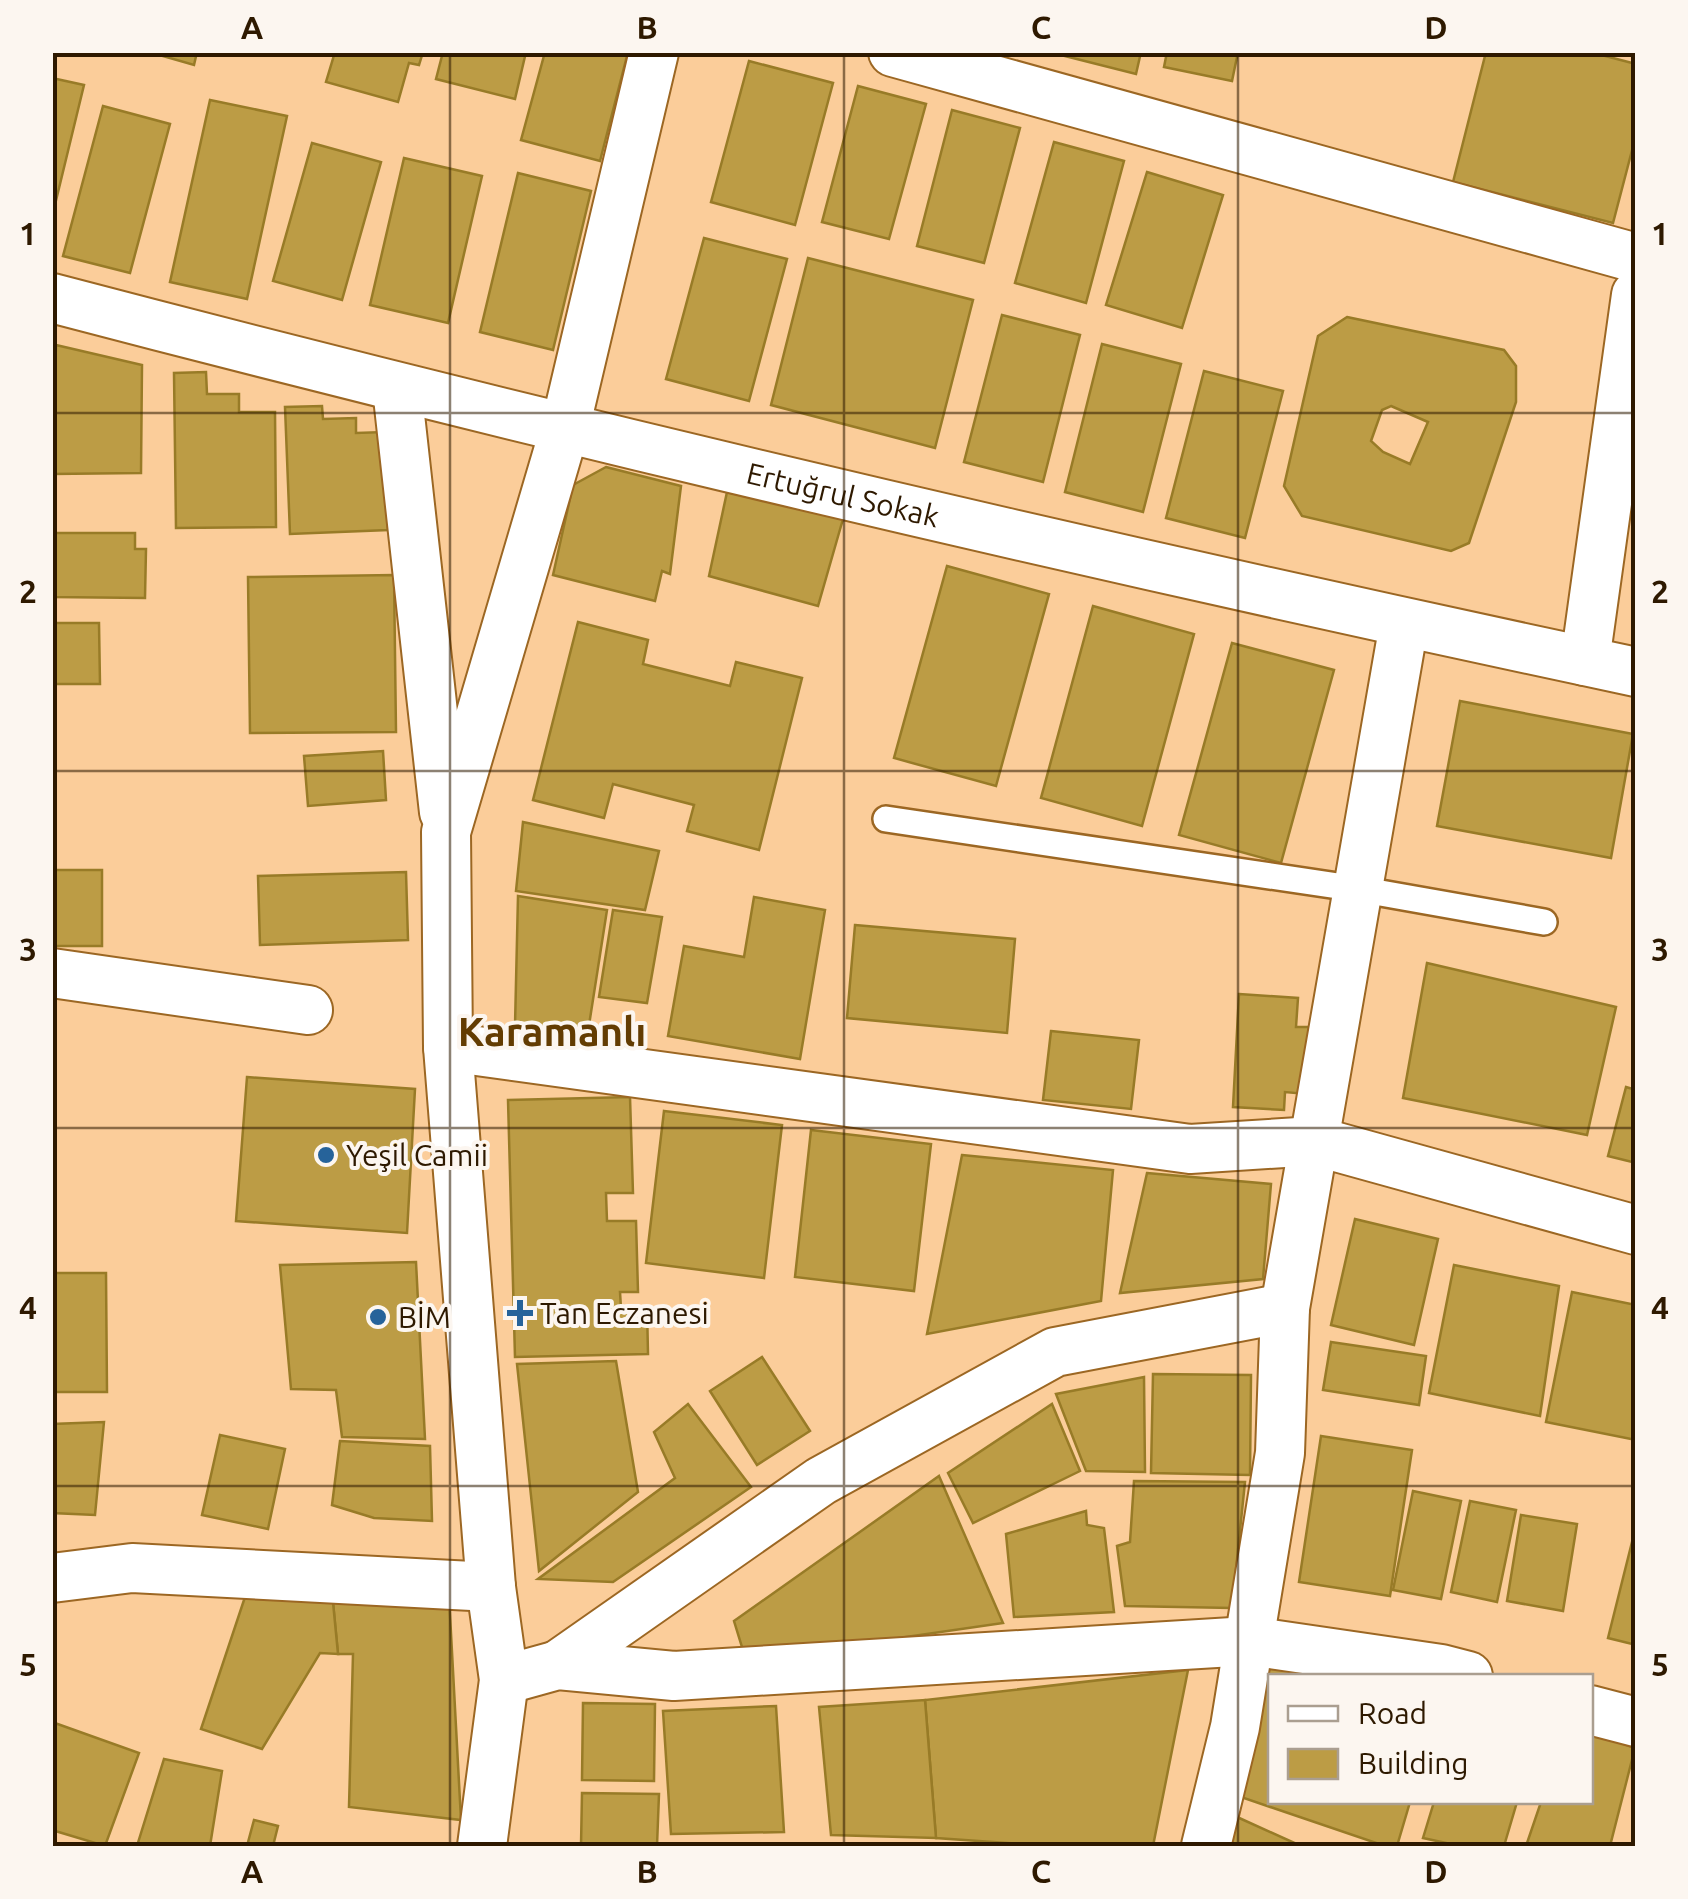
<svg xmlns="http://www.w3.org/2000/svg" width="1688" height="1899" font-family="Ubuntu,sans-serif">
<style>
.building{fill:#bc9c45;stroke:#987b27;stroke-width:2.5;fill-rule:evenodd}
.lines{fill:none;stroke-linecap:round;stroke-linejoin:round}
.lane-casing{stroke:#9c6723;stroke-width:30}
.street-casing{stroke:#9c6723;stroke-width:52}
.lane{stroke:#fff;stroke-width:25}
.street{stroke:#fff;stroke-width:48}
.grid{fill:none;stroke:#2e1900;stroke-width:2.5;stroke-opacity:0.55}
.poi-dot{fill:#26639a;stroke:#fcf6f0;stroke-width:4}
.labels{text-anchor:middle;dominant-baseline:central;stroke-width:8;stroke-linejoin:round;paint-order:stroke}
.street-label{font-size:30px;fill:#2e1900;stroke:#fcf6f0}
.poi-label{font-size:30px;fill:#2e1900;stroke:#fcf6f0;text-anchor:start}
.district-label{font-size:40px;font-weight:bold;fill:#633c02;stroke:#fcf6f0}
.neatline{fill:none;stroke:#2e1900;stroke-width:4}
.grid-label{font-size:32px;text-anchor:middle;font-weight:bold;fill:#2e1900}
</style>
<rect width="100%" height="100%" fill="#fbcd9a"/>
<g class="building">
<polygon points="149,52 197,52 194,65"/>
<polygon points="335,52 423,52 419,65 409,63 398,102 326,82"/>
<polygon points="443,52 526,52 515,99 436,79"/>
<polygon points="545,52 628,52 600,161 521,140"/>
<polygon points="1049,52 1141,52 1136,74"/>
<polygon points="1167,52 1238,52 1232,81 1164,67"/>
<polygon points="1486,52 1590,52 1636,64 1636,135 1613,223 1453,182"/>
<polygon points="749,61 833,83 795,225 711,202"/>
<polygon points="52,78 84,85 52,217"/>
<polygon points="858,86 926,104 889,239 822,222"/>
<polygon points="210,100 287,116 247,299 170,282"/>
<polygon points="103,106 170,124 130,273 63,256"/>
<polygon points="952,110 1020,128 984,263 917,246"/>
<polygon points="1054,142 1124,161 1086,303 1015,283"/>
<polygon points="312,143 381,162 342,300 273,281"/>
<polygon points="404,158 482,176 448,323 370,305"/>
<polygon points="1147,172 1223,195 1182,328 1106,305"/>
<polygon points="518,173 591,191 553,350 480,332"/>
<polygon points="704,238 787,259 749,401 666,379"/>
<polygon points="808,258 973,300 935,448 771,405"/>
<polygon points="1002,315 1080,335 1043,482 964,462"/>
<path d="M1347 317 1504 350 1516 366V402L1469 543 1451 551 1302 516 1284 486 1318 336ZM1391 406 1428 422 1410 464 1383 452 1371 441 1382 410Z"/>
<polygon points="1102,344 1181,364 1143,512 1065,492"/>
<polygon points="56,345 142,365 141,473 52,474"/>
<polygon points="1204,371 1283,391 1245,538 1166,518"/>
<polygon points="206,372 207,394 239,394 239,412 275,412 276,527 176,528 174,373"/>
<polygon points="322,406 323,419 356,418 356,433 385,432 388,530 290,534 285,407"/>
<polygon points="606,467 681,486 670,574 662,571 655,601 553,575 573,485"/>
<polygon points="727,492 843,519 818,606 709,576"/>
<polygon points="52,533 135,533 135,549 146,549 145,598 52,597"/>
<polygon points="947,566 1049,594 996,786 894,758"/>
<polygon points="394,575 396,732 250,733 248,577"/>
<polygon points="1093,606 1194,634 1142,826 1041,798"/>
<polygon points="578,622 648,640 643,664 730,686 736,662 802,678 759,850 687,831 694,805 613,784 604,818 533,800"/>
<polygon points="52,623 99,623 100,684 52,684"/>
<polygon points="1232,643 1334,670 1281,863 1179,835"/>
<polygon points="1460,701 1633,734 1611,858 1437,826"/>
<polygon points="383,751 386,800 308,806 304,756"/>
<polygon points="523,822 659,851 645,910 516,891"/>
<rect x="52" y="870" width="50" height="76"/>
<polygon points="406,872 408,940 260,945 258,876"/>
<polygon points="518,896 607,910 587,1038 515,1026"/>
<polygon points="754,897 825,910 800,1059 668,1036 684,946 744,957"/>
<polygon points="613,910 662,917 647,1003 599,997"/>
<polygon points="855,925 1015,939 1007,1033 847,1018"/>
<polygon points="1427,963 1616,1007 1587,1135 1403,1098"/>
<polygon points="1239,994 1298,998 1296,1027 1310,1027 1306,1094 1285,1092 1284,1110 1233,1107"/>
<polygon points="1051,1031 1139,1040 1131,1109 1043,1100"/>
<polygon points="247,1077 415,1089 407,1233 236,1221"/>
<polygon points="1626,1087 1636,1090 1636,1163 1608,1156"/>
<polygon points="630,1097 633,1193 606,1193 607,1221 636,1221 638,1292 620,1292 621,1308 647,1307 648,1354 515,1357 508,1100"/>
<polygon points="664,1111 782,1125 764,1278 646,1263"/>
<polygon points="811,1130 931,1144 914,1291 795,1277"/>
<polygon points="962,1155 1113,1170 1101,1301 927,1334"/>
<polygon points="1147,1173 1271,1184 1263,1279 1120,1293"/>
<polygon points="1355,1219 1438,1239 1414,1345 1331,1325"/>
<polygon points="416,1262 425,1439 342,1437 336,1390 291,1389 280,1265"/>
<polygon points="1454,1265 1559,1286 1540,1416 1429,1393"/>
<polygon points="52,1273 106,1273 107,1392 52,1392"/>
<polygon points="1572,1292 1636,1305 1636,1440 1546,1422"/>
<polygon points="1331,1342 1426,1356 1419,1405 1323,1390"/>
<polygon points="762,1357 810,1431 757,1465 710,1391"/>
<polygon points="616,1361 638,1492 539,1571 517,1364"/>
<polygon points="1153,1374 1251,1375 1250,1475 1151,1473"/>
<polygon points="1144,1377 1145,1472 1086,1471 1056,1394"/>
<polygon points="688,1404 751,1487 613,1582 538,1579 675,1478 654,1432"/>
<polygon points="1052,1404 1080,1471 973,1523 948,1473"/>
<polygon points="104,1422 95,1515 52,1513 52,1424"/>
<polygon points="220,1435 285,1449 268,1529 202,1515"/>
<polygon points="1321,1436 1412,1450 1390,1596 1299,1582"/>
<polygon points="340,1441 430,1446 432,1521 374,1518 332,1505"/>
<polygon points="939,1476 1003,1623 746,1660 734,1621"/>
<polygon points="1134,1481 1245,1482 1232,1608 1125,1606 1117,1546 1130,1542"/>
<polygon points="1413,1491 1461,1501 1441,1599 1393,1590"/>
<polygon points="1470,1501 1516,1510 1497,1602 1451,1592"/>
<polygon points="1086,1511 1087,1525 1104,1528 1114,1612 1014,1617 1006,1534"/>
<polygon points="1521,1515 1577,1524 1563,1611 1507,1601"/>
<polygon points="1636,1526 1636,1645 1608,1638"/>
<polygon points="332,1592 449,1596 461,1820 349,1807 353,1654 338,1654"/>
<polygon points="332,1592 338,1654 320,1653 262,1749 201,1729 245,1597"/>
<polygon points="1269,1659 1363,1676 1270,1676 1270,1802 1410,1802 1397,1846 1385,1846 1235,1795"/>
<polygon points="1188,1670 1153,1846 1052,1846 936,1838 925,1700"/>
<polygon points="925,1700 936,1838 831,1835 819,1707"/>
<polygon points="583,1703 655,1704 654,1781 582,1780"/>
<polygon points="776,1706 784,1832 671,1834 663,1711"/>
<polygon points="52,1722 139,1753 105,1846 52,1830"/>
<polygon points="1590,1732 1635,1748 1610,1846 1526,1846 1541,1802 1590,1802"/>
<polygon points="164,1759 222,1771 210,1846 137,1846"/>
<polygon points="582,1793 659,1794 657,1846 581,1846"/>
<polygon points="1434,1802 1517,1802 1504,1846 1460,1846 1423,1838"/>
<polygon points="1237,1817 1301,1846 1225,1846"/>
<polygon points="254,1820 278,1826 273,1846 247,1846"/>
</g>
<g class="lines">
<defs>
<polyline id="lane" points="886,819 1358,889 1544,922"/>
<g id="street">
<polyline points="893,52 1636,258"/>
<path id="s1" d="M52 298C577 436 1105 559 1636 672"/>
<polyline points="397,388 444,812"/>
<polyline points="1585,661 1636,295"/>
<polyline points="52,973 308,1010"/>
<polyline points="448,1047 1190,1149 1315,1141 1636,1230"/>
<polyline points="52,1578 132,1568 491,1587"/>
<polyline points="558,1665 821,1481 1055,1352 1285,1308"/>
<polyline points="504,1680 558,1665 674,1676 1249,1641 1441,1669 1468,1676"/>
<polyline points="1590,1710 1636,1722"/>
<polyline points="482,1846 504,1680 491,1587 448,1047 446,832 565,428 654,52"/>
<polyline points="1206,1846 1235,1727 1249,1641 1280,1453 1285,1308 1404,624"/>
</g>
</defs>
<use href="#lane" class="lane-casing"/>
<use href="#street" class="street-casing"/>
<use href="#lane" class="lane"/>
<use href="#street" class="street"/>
</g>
<path class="grid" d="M450 52V1846M844 52V1846M1238 52V1846M52 413H1636M52 771H1636M52 1128H1636M52 1486H1636"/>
<g class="poi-dot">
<circle cx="326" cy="1155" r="10"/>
<path d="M515 1298h10v10h10v10h-10v10h-10v-10h-10v-10h10z"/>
<circle cx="378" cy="1317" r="10"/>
</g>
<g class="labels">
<g class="street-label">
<text stroke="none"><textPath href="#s1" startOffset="815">Ertuğrul Sokak</textPath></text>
</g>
<g class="poi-label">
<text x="346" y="1155">Yeşil Camii</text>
<text x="540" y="1313">Tan Eczanesi</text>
<text x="398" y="1317">BİM</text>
</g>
<g class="district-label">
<text x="552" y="1031">Karamanlı</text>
</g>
</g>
<rect width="1688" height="1899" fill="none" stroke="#fcf6f0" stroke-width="110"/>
<rect x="1268" y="1674" width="325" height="130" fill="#fcf6f0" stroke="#aa9e90" stroke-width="2.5"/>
<rect x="1288" y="1706" width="50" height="15" fill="#ffffff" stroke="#aa9e90" stroke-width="2.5"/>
<text x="1358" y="1724" font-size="30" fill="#2e1900">Road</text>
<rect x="1288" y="1749" width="50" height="30" fill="#bc9c45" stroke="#aa9e90" stroke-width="2.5"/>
<text x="1358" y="1774" font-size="30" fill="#2e1900">Building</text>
<rect x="55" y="55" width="1578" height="1789" class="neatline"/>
<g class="grid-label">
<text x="252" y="39">A</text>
<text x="647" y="39">B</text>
<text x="1041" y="39">C</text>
<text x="1436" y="39">D</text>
<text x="28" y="245">1</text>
<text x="1660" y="245">1</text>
<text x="28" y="603">2</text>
<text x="1660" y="603">2</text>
<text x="28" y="961">3</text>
<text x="1660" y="961">3</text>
<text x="28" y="1319">4</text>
<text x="1660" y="1319">4</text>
<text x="28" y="1676">5</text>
<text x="1660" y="1676">5</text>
<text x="252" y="1883">A</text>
<text x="647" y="1883">B</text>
<text x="1041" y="1883">C</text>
<text x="1436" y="1883">D</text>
</g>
</svg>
